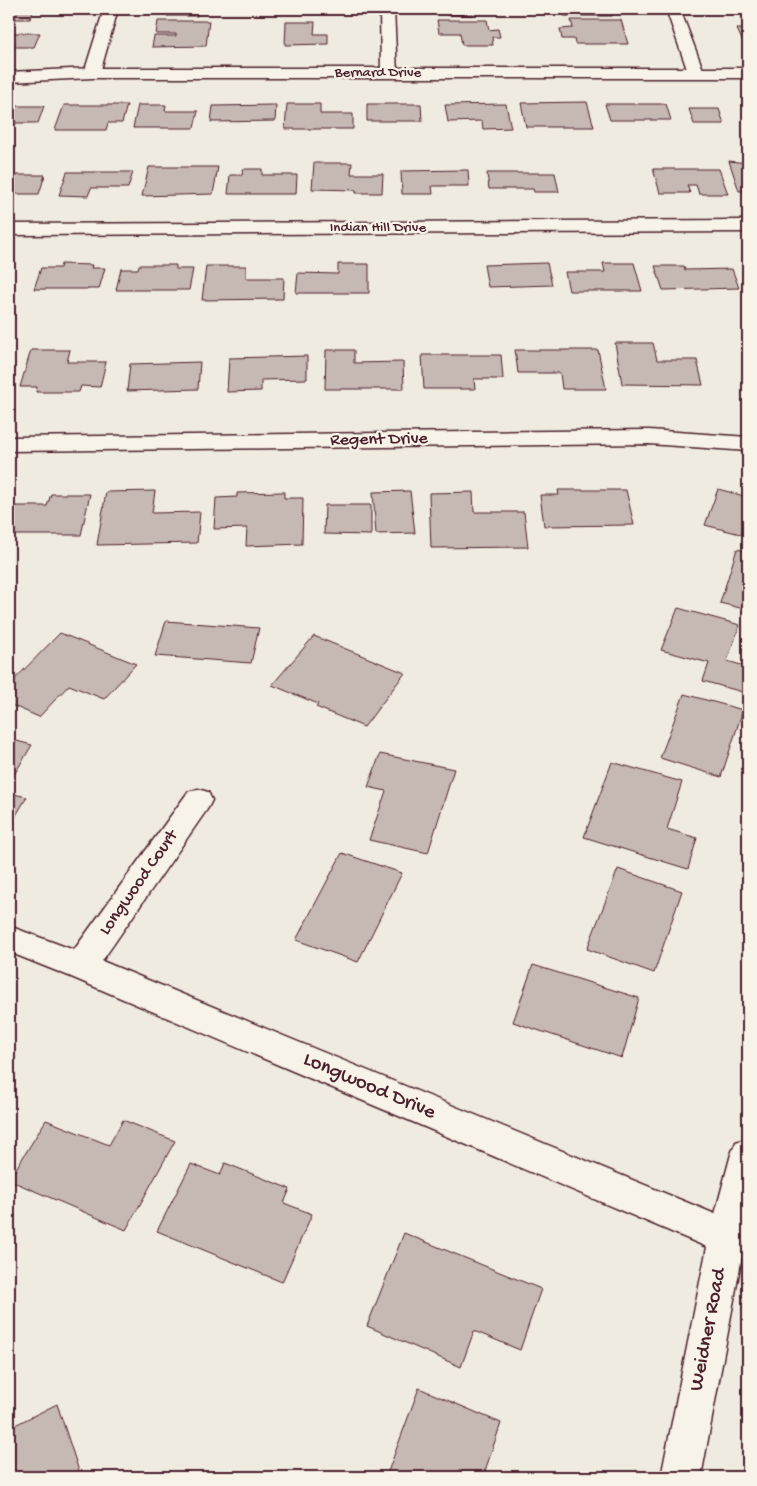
<svg xmlns="http://www.w3.org/2000/svg" width="757" height="1486" font-family="'Gochi Hand',sans-serif">
<style>
.building{fill:#c6b8b3;stroke:#4a1f2b}
.lines{fill:none;stroke-linecap:round;stroke-linejoin:round}
.minor-casing{stroke:#4a1f2b;stroke-width:3}
.tertiary-casing{stroke:#4a1f2b;stroke-width:3}
.minor{fill:#f7f3e8;fill-rule:evenodd}
.tertiary{fill:#f7f3e8;fill-rule:evenodd}
.labels{text-anchor:middle;dominant-baseline:central;stroke-width:4.5;stroke-linejoin:round;paint-order:stroke}
.far-street-label{font-size:15px;fill:#4a1f2b;stroke:#f7f3e8}
.street-label{font-size:18px;fill:#4a1f2b;stroke:#f7f3e8}
.near-street-label{font-size:21px;fill:#4a1f2b;stroke:#f7f3e8}
</style>
<rect width="100%" height="100%" fill="#f0ebe0"/>
<filter id="ink" filterUnits="userSpaceOnUse"><feTurbulence type="fractalNoise" baseFrequency=".02" numOctaves="2"/><feDisplacementMap in="SourceGraphic" scale="10" xChannelSelector="R" yChannelSelector="G"/><feConvolveMatrix kernelMatrix="1 2 1 2 8 2 1 2 1" color-interpolation-filters="sRGB"/></filter>
<g filter="url(#ink)">
<g class="building">
<polygon points="9,9 34,9 30,19 9,19"/>
<polygon points="163,9 198,9 197,16 167,16 168,11 162,11"/>
<polygon points="446,9 472,9 473,15 446,15"/>
<polygon points="562,9 615,9 615,10 611,10 612,16 564,16"/>
<polygon points="437,20 487,20 489,30 498,29 500,37 492,37 493,45 462,45 460,33 439,33"/>
<polygon points="571,20 621,20 628,44 575,44 574,39 562,39 560,29 573,28"/>
<polygon points="158,21 209,21 206,46 152,47 154,36 176,36 176,34 156,34"/>
<polygon points="286,22 315,22 314,34 328,34 328,44 285,45"/>
<polygon points="737,29 748,29 748,40 742,40"/>
<polygon points="9,33 40,33 34,47 14,47 15,44 9,44"/>
<polygon points="587,102 594,127 526,127 521,103"/>
<polygon points="287,104 320,104 320,114 353,114 353,129 285,129"/>
<polygon points="367,104 421,104 422,121 367,121"/>
<polygon points="506,104 511,128 483,129 482,121 448,122 445,105"/>
<polygon points="605,104 666,104 671,120 610,120"/>
<polygon points="64,105 127,105 122,123 108,123 106,130 55,130"/>
<polygon points="138,105 166,105 165,111 198,111 194,128 133,128"/>
<polygon points="276,105 275,121 211,122 213,106"/>
<polygon points="9,106 44,106 38,123 9,123"/>
<polygon points="689,109 719,109 724,124 694,124"/>
<polygon points="729,161 748,163 748,191 739,191"/>
<polygon points="314,163 352,163 351,174 383,174 382,193 356,193 356,190 312,189"/>
<polygon points="149,167 218,167 213,194 142,196"/>
<polygon points="243,169 262,169 262,175 297,175 296,194 228,194 230,175 242,175"/>
<polygon points="653,169 719,169 728,194 699,194 696,185 687,185 690,193 660,193"/>
<polygon points="468,170 469,186 432,186 433,194 402,194 401,171"/>
<polygon points="67,172 133,172 128,188 91,188 88,196 59,195"/>
<polygon points="487,173 555,173 559,192 534,192 533,189 489,189"/>
<polygon points="9,175 45,175 39,194 13,194 14,191 9,191"/>
<polygon points="547,263 552,285 488,287 484,265"/>
<polygon points="603,263 634,263 642,291 569,291 565,272 605,272"/>
<polygon points="61,264 92,265 91,268 105,268 99,289 34,289 41,268 60,268"/>
<polygon points="338,264 369,264 369,293 296,293 298,273 338,274"/>
<polygon points="139,265 176,265 176,269 193,269 189,290 116,290 121,269 138,269"/>
<polygon points="206,266 246,266 246,278 284,278 283,299 202,300"/>
<polygon points="655,266 684,266 685,270 732,269 739,288 663,290"/>
<polygon points="615,343 653,343 657,360 697,360 703,385 622,384"/>
<polygon points="31,350 70,350 67,362 106,362 100,387 81,386 79,392 36,392 37,387 20,387"/>
<polygon points="326,350 354,350 354,363 403,362 404,389 325,389"/>
<polygon points="515,350 598,350 606,389 562,389 560,373 518,373"/>
<polygon points="422,355 501,355 503,379 474,379 475,389 424,389"/>
<polygon points="307,356 307,379 261,380 261,391 227,392 229,358"/>
<polygon points="200,362 198,389 127,391 130,364"/>
<polygon points="718,489 748,497 748,536 705,525"/>
<polygon points="558,490 626,490 634,525 544,526 540,495 559,495"/>
<polygon points="155,491 152,513 200,512 197,543 97,545 106,492"/>
<polygon points="410,491 415,533 376,534 373,492"/>
<polygon points="284,492 284,498 303,498 302,544 246,546 247,528 214,529 216,498 237,497 237,493"/>
<polygon points="473,492 474,512 524,512 528,547 431,548 429,493"/>
<polygon points="51,494 90,494 81,535 9,535 9,506 47,506"/>
<polygon points="325,505 371,505 371,535 324,534"/>
<polygon points="737,549 748,552 748,610 720,603"/>
<polygon points="678,608 740,625 727,661 748,667 748,685 746,693 703,681 709,663 661,650"/>
<polygon points="166,621 259,628 251,663 155,656"/>
<polygon points="60,633 136,664 104,699 69,685 39,717 9,704 9,685"/>
<polygon points="314,636 405,673 364,727 316,707 318,704 272,685"/>
<polygon points="684,694 743,710 721,777 660,758"/>
<polygon points="9,739 32,745 9,783"/>
<polygon points="380,754 454,769 428,853 369,840 386,791 368,787"/>
<polygon points="612,762 682,782 667,829 697,838 688,869 584,837"/>
<polygon points="9,793 27,797 9,827"/>
<polygon points="342,853 402,873 358,962 296,940"/>
<polygon points="618,869 682,891 654,973 587,949"/>
<polygon points="533,965 639,998 622,1058 513,1022"/>
<polygon points="46,1120 109,1145 123,1120 175,1141 126,1230 9,1180"/>
<polygon points="225,1163 290,1189 284,1203 312,1214 282,1282 157,1231 191,1164 220,1175"/>
<polygon points="404,1233 541,1289 520,1350 474,1331 461,1367 367,1326"/>
<polygon points="419,1388 501,1423 483,1477 386,1477"/>
<polygon points="57,1404 81,1477 9,1477 9,1428"/>
</g>
<g class="lines">
<defs>
<g id="minor">
<polygon points="104,9 118,9 100,73 98,76 86,76 84,73"/>
<polygon points="380,9 394,9 397,74 395,77 383,77 381,74"/>
<polygon points="666,9 680,9 704,72 702,75 690,75 688,72"/>
<polygon points="748,220 748,232 9,235 9,224"/>
<polygon points="649,430 748,437 748,451 649,444 9,451 9,437"/>
<polygon points="198,789 208,792 212,800 208,808 102,961 715,1214 731,1154 736,1142 748,1138 748,1224 701,1477 661,1477 707,1247 69,976 9,952 9,926 74,950 188,792"/>
</g>
<polygon id="tertiary" points="92,68 748,68 748,78 92,78 9,82 9,72"/>
</defs>
<use href="#minor" class="minor-casing"/>
<use href="#tertiary" class="tertiary-casing"/>
<use href="#minor" class="minor"/>
<use href="#tertiary" class="tertiary"/>
</g>
</g>
<g class="labels">
<g class="far-street-label">
<text x="378" y="73">Bernard Drive</text>
<text x="378" y="228">Indian Hill Drive</text>
</g>
<g class="street-label">
<text transform="translate(379 440) rotate(-1)">Regent Drive</text>
<text transform="translate(139 883) rotate(-55)">Longwood Court</text>
</g>
<g class="near-street-label">
<text transform="translate(369 1087) rotate(23)">Longwood Drive</text>
<text transform="translate(709 1330) rotate(-79)">Weidner Road</text>
</g>
</g>
<rect width="757" height="1486" fill="none" stroke="#f7f3e8" stroke-width="30"/>
<rect x="15" y="15" width="727" height="1456" fill="none" stroke="#4a1f2b" stroke-width="2" filter="url(#ink)"/>
</svg>
